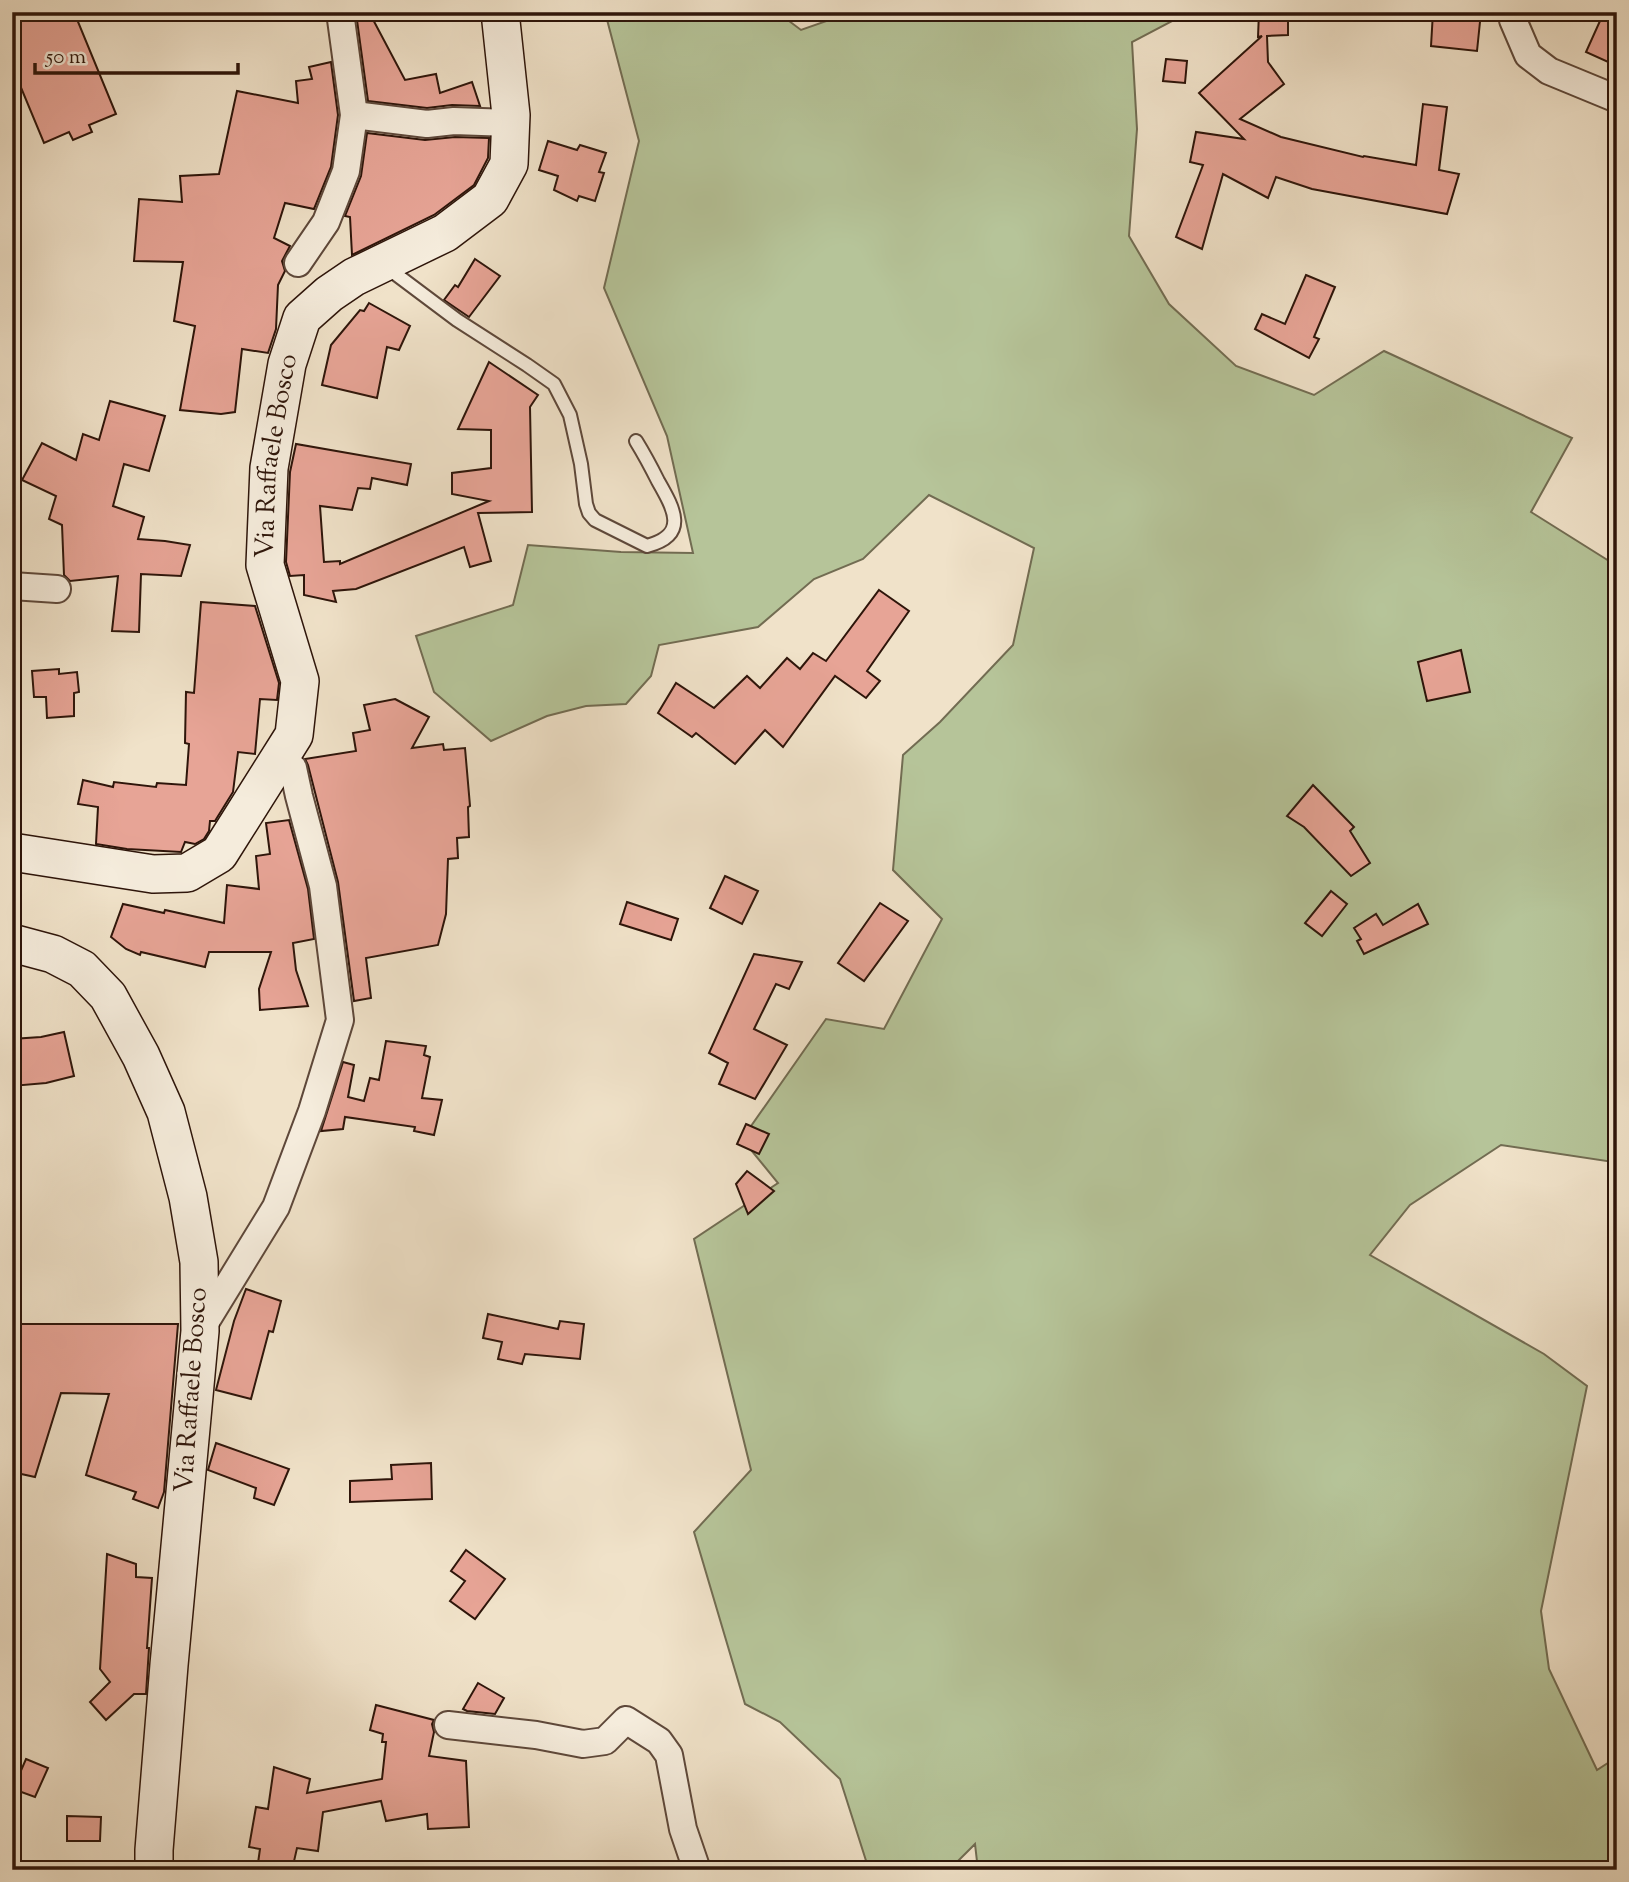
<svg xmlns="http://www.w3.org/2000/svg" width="1629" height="1882" font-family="'Sorts Mill Goudy',serif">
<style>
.green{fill:#b6c499;stroke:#726c52;stroke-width:2}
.building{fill:#e7a496;stroke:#2e150a;stroke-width:2}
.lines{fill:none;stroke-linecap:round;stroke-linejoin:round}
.lane-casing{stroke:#5e483a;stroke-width:16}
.street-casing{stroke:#5e483a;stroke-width:30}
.secondary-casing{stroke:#2e150a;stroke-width:40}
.lane{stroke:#f5ecdc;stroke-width:12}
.street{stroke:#f5ecdc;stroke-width:26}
.secondary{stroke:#f5ecdc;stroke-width:37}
.labels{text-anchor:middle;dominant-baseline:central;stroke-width:5;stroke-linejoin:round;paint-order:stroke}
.street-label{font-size:26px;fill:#2e150a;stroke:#f5ecdc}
</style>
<rect width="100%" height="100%" fill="#f0e2c9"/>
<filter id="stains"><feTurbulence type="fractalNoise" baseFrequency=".00286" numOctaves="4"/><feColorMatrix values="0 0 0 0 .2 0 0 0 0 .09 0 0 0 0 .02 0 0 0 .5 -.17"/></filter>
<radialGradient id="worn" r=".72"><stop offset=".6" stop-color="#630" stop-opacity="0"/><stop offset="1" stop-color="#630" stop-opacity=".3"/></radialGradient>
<polygon class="green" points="605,12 777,12 801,30 852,12 1184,12 1178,18 1132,42 1137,129 1129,236 1169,304 1236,366 1314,395 1384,351 1572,438 1531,512 1617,566 1617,1155 1613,1162 1501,1145 1410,1205 1370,1255 1544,1354 1587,1386 1541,1611 1549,1669 1597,1770 1617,1757 1617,1870 978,1870 975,1844 949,1870 869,1870 840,1779 780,1722 745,1704 694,1532 751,1470 694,1239 778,1183 742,1139 826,1019 884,1029 942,919 893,870 903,755 940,722 1013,645 1034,548 929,495 863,559 814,579 758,627 659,645 651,676 626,704 586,706 547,716 491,741 434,692 416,636 513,605 528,545 621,552 693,553 667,436 604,288 639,141"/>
<g class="building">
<polygon points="12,12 74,12 116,114 89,125 92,132 73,140 69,132 44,143 12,66"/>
<polygon points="369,12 405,80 436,74 440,93 472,82 480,106 452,105 427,108 368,101 356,13"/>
<polygon points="1259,12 1288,12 1288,35 1267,36 1268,62 1284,84 1240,119 1281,137 1363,157 1364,156 1416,165 1423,104 1447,107 1439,170 1459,174 1447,214 1312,189 1276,177 1268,198 1223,174 1202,249 1176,237 1203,165 1190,162 1196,132 1244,139 1199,93 1262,36 1258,37"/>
<polygon points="1433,12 1481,12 1477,51 1431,46"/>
<polygon points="1604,12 1617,12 1617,66 1586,52"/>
<polygon points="1166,59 1187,61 1185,83 1163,81"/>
<polygon points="331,62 338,115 331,167 314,209 285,203 274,238 290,246 282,261 285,271 278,285 276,329 268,353 242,349 235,412 221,414 180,410 195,326 174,321 183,262 134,261 139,199 182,202 180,176 219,174 237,91 298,103 296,81 312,79 309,67"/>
<polygon points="367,133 425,140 455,137 489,138 488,158 474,185 434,215 352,255 350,217 345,216 361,176"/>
<polygon points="548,141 577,150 580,145 606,153 599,172 604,173 595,201 579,196 577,201 554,190 558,176 539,170"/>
<polygon points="475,259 500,276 469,317 444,300 455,285 458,287"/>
<polygon points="1306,275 1335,287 1314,337 1319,339 1309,358 1255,329 1262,314 1285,324"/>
<polygon points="369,303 410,326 399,350 387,347 377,398 322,385 331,345 360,310 364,311"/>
<polygon points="489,362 538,395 530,407 532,512 478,513 491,561 470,567 464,547 356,589 333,591 336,602 304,595 304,575 290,576 286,562 290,472 296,444 411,464 407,485 372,478 370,489 358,488 352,510 320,506 324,562 340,561 340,564 489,501 452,494 452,473 491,468 491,430 458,429"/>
<polygon points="110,401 165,416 149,471 124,464 113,506 144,517 138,539 165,541 190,545 181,576 141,574 139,632 112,631 118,576 70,581 64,575 62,525 49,519 56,496 22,480 42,443 76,460 83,434 99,440"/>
<polygon points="879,590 909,611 867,671 880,681 866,698 835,676 783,747 765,730 735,764 696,733 692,737 658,713 676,683 714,708 747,676 760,688 787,658 800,669 813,653 826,661"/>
<polygon points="201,602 255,606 279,683 277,700 260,699 255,754 238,752 233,792 215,821 210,821 209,831 204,839 195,844 185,842 181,852 127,849 96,844 98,807 78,804 83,780 113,787 114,782 156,787 157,783 186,785 189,744 185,743 186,692 194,693"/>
<polygon points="1461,650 1470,692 1427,701 1418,662"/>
<polygon points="59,669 59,674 77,672 79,692 74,693 74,716 47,718 46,697 34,697 32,671"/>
<polygon points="395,699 429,717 412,748 443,744 444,750 465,748 470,806 468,807 469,837 457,838 458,858 448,859 446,914 438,945 366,958 371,998 354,1001 338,882 308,765 305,759 356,751 353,733 370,730 364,705"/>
<polygon points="1313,785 1354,827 1350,831 1370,863 1351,876 1304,827 1287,816"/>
<polygon points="289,820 308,889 314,939 293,943 296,970 308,1006 260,1010 259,989 271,952 209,952 205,967 141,952 140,955 126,949 111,937 123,904 164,913 165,910 224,923 227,885 259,889 256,856 270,854 266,823"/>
<polygon points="725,876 758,891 742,924 710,908"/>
<polygon points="1331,891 1347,904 1322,936 1305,923"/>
<polygon points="627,902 678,919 671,940 620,924"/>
<polygon points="880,903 908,921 864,981 838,963"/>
<polygon points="1418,904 1428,924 1364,954 1357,941 1361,939 1354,928 1376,914 1383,925"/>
<polygon points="754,954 802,962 789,989 776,984 754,1029 787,1045 755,1099 719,1084 728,1063 709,1053"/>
<polygon points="64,1032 74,1076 46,1083 12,1086 12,1039 41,1037"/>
<polygon points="386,1041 426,1046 424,1055 430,1057 422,1098 442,1100 434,1135 414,1131 415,1127 345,1117 343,1129 321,1131 343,1062 354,1065 348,1097 364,1101 370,1078 379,1080"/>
<polygon points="746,1124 769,1134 759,1154 737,1144"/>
<polygon points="747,1171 774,1191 748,1214 736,1184"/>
<polygon points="246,1289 281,1301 273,1332 269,1331 251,1399 216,1390 234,1321"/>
<polygon points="488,1314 558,1329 560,1321 584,1324 580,1359 525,1354 522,1364 498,1359 502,1342 483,1338"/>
<polygon points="12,1324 178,1324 164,1492 158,1508 133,1499 136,1492 86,1475 109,1394 61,1393 35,1477 12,1472"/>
<polygon points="216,1443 289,1469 274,1505 254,1498 256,1488 208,1470"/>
<polygon points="431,1463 432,1499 350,1502 350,1481 392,1479 391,1465"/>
<polygon points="466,1550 505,1579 475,1619 450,1601 465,1581 451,1571"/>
<polygon points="107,1554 136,1564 136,1577 152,1578 147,1648 149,1648 146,1694 134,1694 106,1720 90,1702 110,1682 100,1669"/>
<polygon points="478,1683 504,1698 495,1714 467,1711 463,1709"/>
<polygon points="376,1705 434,1720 432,1724 434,1732 429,1756 466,1761 469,1827 428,1829 427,1814 386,1821 381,1801 323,1812 318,1851 297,1848 292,1870 257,1870 260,1849 249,1847 256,1807 268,1809 274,1767 310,1779 307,1793 382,1779 386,1742 382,1742 383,1734 370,1730"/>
<polygon points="26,1759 48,1768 35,1797 13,1789"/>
<polygon points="67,1816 101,1817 100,1841 67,1841"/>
</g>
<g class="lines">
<defs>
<path id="lane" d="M385 266 457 320 527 365 554 384 570 415 581 464 586 504 589 513 595 520 647 546C689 535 674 509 658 481 651 467 644 454 636 441"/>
<g id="street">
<polyline points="1513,12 1513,20 1528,55 1549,71 1617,99"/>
<polyline points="354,115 427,124 454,121 510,123"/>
<polyline points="298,263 326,222 346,171 354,115 340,12"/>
<polyline points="12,586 57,589"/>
<polyline points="200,1331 276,1207 312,1111 340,1020 323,886 299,796 293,768"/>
<polyline points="448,1725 536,1735 583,1744 605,1741 626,1720 659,1741 669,1755 683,1829 697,1870"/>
</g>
<g id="secondary">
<path id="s1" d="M12 852 153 874 187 873 219 854 294 735 300 681 265 565 269 468 287 364 302 318 329 294 354 277 445 233 490 199 509 164 511 115 500 12"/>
<polyline points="12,943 53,954 82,969 108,996 141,1056 166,1112 188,1197 199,1262 200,1331 169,1665 154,1850 154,1870"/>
</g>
</defs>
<use href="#lane" class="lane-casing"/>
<use href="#street" class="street-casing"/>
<use href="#secondary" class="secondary-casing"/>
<use href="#lane" class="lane"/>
<use href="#street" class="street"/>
<use href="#secondary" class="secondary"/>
</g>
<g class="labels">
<g class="street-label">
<text stroke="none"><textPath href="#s1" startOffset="640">Via Raffaele Bosco</textPath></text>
<text transform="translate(192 1390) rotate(-86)">Via Raffaele Bosco</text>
</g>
</g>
<rect width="1629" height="1882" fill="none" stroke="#f0e2c9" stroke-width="42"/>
<rect x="14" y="14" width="1601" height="1854" fill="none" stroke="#2e150a" stroke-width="3.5"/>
<rect x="21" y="21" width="1587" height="1840" fill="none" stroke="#2e150a" stroke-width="2"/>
<path d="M35 63v10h203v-10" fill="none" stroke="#2e150a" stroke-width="3.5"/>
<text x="46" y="63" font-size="21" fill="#2e150a" stroke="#f5ecdc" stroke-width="5" paint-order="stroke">50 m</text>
<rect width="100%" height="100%" filter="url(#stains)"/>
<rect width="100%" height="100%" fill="url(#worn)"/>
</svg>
